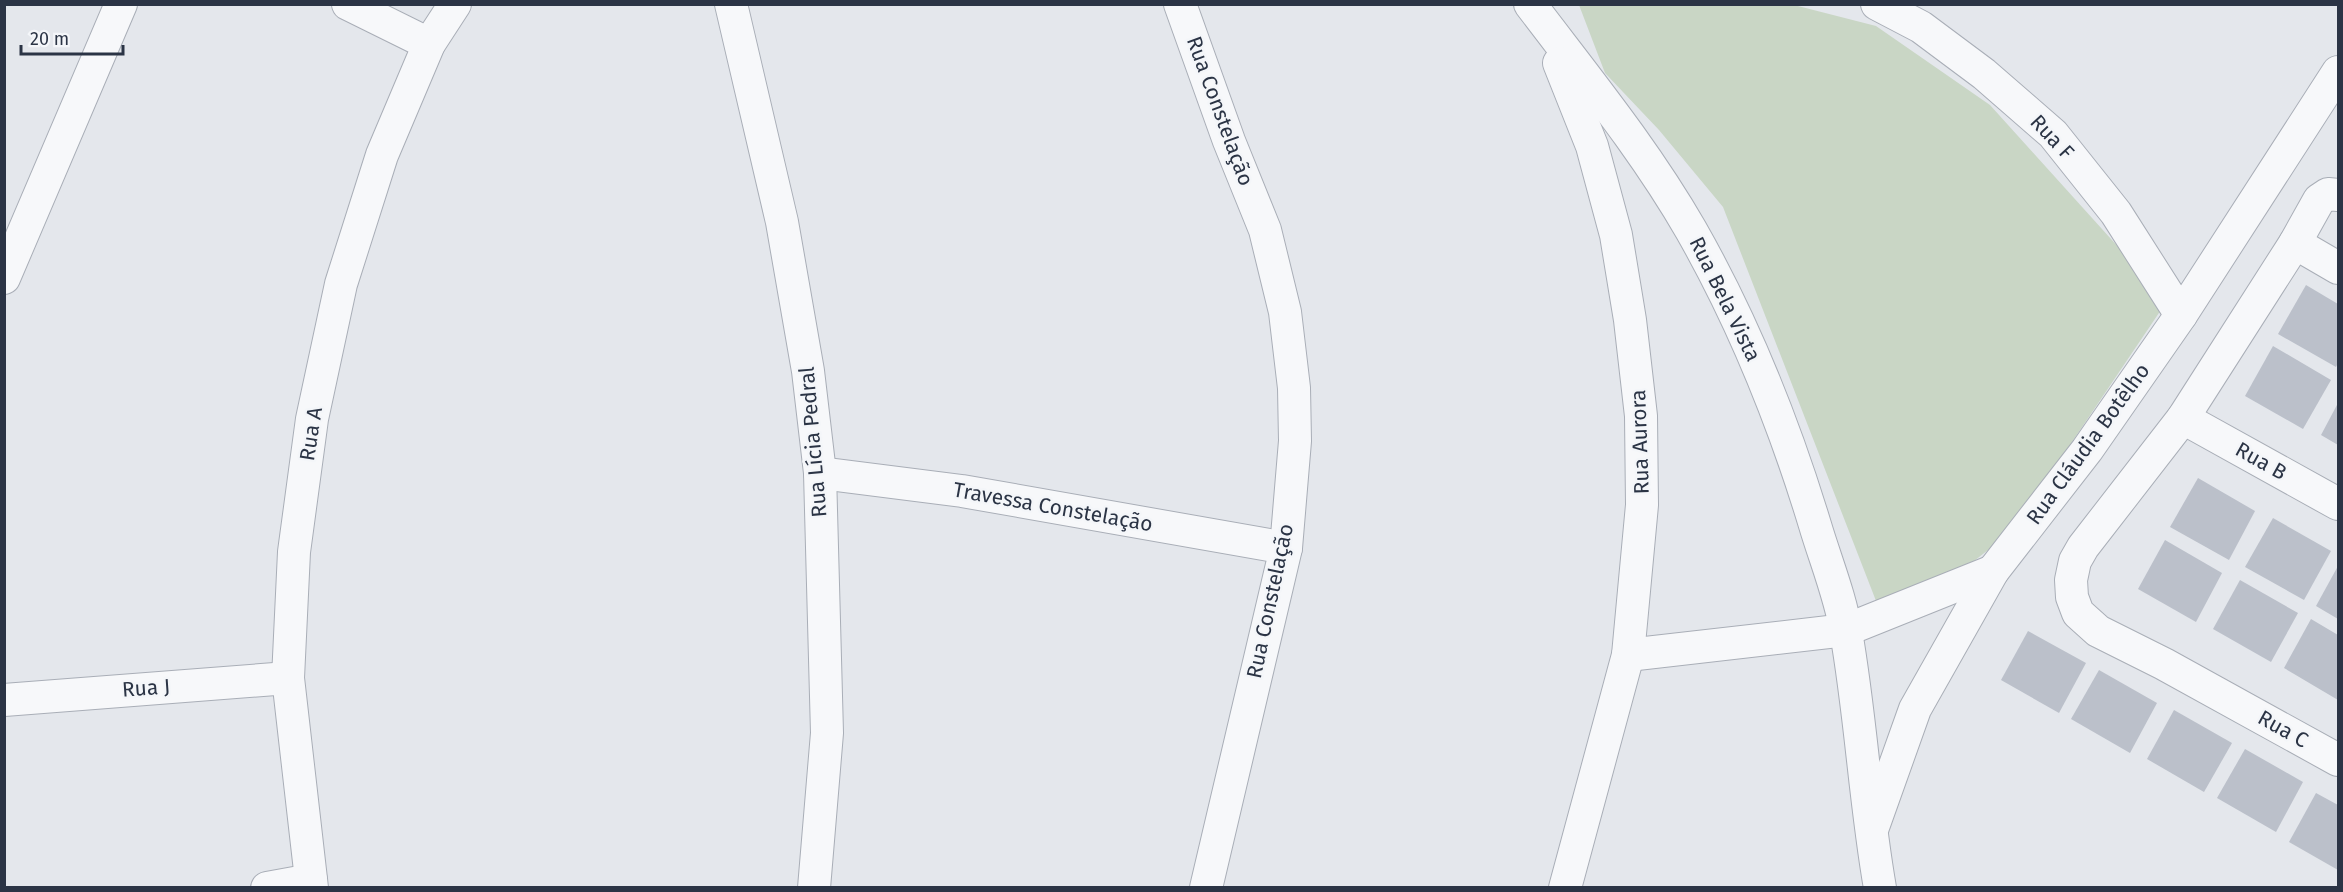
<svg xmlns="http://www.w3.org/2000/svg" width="2343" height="892" font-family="'Fira Sans',sans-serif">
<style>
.green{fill:#c9d6c5}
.building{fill:#bbc0ca}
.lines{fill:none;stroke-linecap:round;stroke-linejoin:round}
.minor-casing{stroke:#a9aeb7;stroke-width:34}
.minor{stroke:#f7f8fa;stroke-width:32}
.labels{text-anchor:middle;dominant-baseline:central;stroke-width:5;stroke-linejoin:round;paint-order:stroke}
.street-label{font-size:21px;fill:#2b3445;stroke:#f4f6f9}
</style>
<rect width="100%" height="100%" fill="#e4e7ec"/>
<polygon class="green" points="1579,5 1794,5 1876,26 1990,105 2167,301 2012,531 1969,565 1878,606 1723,207 1659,130 1605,73"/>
<g class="building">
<polygon points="2306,285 2338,304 2338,363 2336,367 2278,334"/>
<polygon points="2273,346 2331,380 2303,429 2245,396"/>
<polygon points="2338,403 2338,445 2321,435"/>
<polygon points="2198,478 2255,511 2229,560 2170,527"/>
<polygon points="2273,518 2331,551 2304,600 2245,567"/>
<polygon points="2165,540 2222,573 2196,622 2138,589"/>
<polygon points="2338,566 2338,619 2316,606"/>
<polygon points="2240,580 2298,613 2271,662 2213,629"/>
<polygon points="2311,619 2338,635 2338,700 2284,668"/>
<polygon points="2028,631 2086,663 2059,713 2001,680"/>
<polygon points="2099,670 2157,703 2130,753 2071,719"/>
<polygon points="2174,710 2232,743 2204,792 2147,759"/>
<polygon points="2245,749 2303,782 2276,832 2217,798"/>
<polygon points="2316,793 2338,805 2338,870 2289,842"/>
</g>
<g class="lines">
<defs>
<g id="minor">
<polyline points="348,4 429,44"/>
<polyline points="731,4 782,222 808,371 820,473 827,733 814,888"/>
<polyline points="1180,4 1229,141 1265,230 1285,312 1294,388 1295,441 1286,548 1206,888"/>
<path d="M1530 4C1586 78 1645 150 1691 230 1744 323 1784 423 1815 525 1825 559 1841 598 1846 632 1861 717 1865 803 1880 888"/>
<polyline points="1877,4 1921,27 1984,74 2053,134 2116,213 2181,315"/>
<polyline points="1559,63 1592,146 1616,235 1630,320 1641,416 1642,505 1628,655 1565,888"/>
<polyline points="2338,195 2328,194 2319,200 2295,243 2183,418 2083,547 2075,561 2071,580 2072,597 2078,613 2098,631 2164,664 2338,760"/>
<polyline points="2295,243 2338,268"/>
<polyline points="4,278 121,4"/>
<polyline points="2183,418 2338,504"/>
<polyline points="820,473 962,491 1286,548"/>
<polyline points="1628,655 1846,630 1993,571"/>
<polyline points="4,700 288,678"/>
<polyline points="1873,827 1915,709 1993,571 2087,450 2181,315 2338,72"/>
<polyline points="267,888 311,880"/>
<polyline points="312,888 288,678 294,552 312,419 341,284 382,155 429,44 455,4"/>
</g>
</defs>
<use href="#minor" class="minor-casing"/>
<use href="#minor" class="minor"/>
</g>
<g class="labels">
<g class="street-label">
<text transform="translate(1220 111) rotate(70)">Rua Constelação</text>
<text transform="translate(2052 137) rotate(47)">Rua F</text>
<text transform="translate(1725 299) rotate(64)">Rua Bela Vista</text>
<text transform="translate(311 434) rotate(-81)">Rua A</text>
<text transform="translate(813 442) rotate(-95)">Rua Lícia Pedral</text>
<text transform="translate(1640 442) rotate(-92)">Rua Aurora</text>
<text transform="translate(2088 444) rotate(-54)">Rua Cláudia Botêlho</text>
<text transform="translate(2261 461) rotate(29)">Rua B</text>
<text transform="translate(1053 507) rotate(10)">Travessa Constelação</text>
<text transform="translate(1270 601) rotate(-78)">Rua Constelação</text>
<text transform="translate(146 688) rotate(-4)">Rua J</text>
<text transform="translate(2283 729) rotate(29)">Rua C</text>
</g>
</g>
<rect width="2343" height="892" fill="none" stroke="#2b3445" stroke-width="12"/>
<path d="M21 45v9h102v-9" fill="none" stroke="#2b3445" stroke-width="3"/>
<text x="30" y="45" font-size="18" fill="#2b3445" stroke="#f4f6f9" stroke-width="4.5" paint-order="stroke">20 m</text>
</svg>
